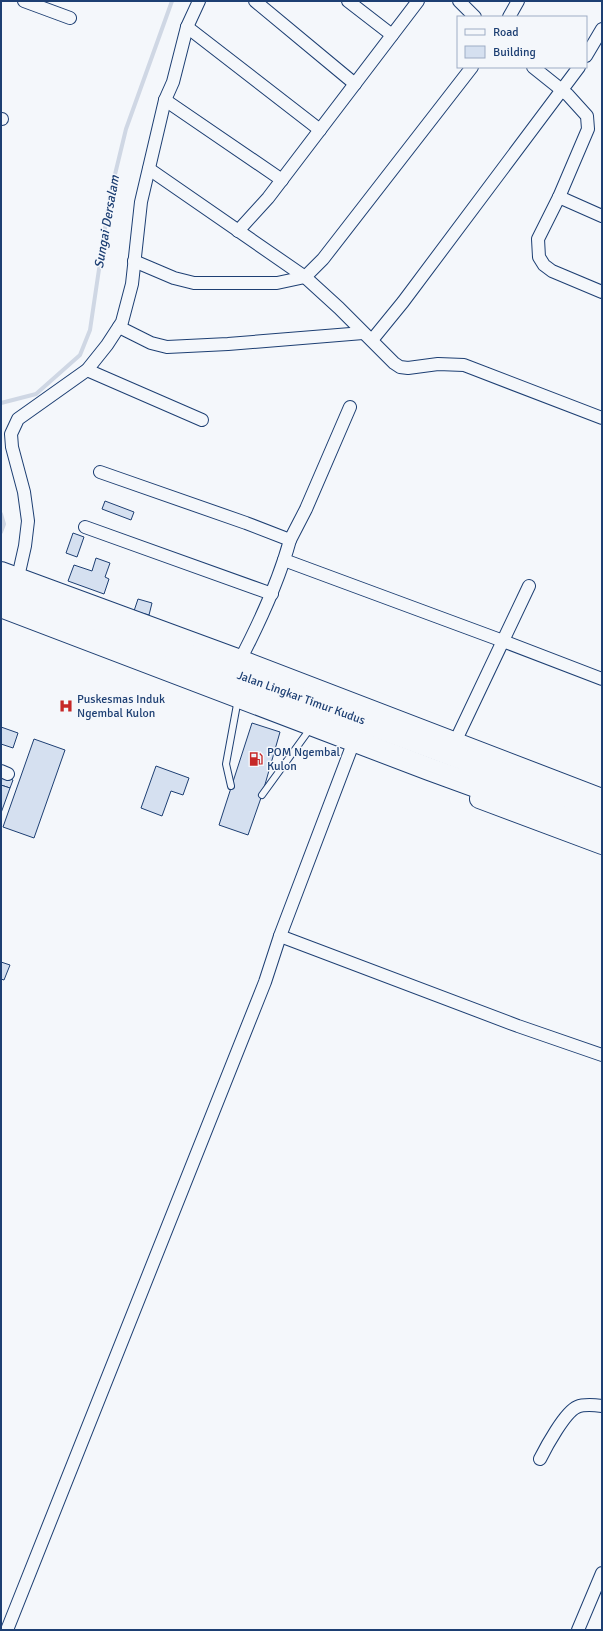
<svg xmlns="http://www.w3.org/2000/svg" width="603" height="1631" font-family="Signika,sans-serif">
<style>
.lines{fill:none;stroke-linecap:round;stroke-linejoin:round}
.stream{stroke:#cfd7e4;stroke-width:4}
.building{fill:#d5e0f0;stroke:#1d3f73}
.lane-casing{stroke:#1d3f73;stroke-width:8}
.street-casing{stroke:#1d3f73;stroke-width:14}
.secondary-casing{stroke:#1d3f73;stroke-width:20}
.highway-casing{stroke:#1d3f73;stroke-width:24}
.lane{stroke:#f4f7fb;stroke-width:6}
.street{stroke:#f4f7fb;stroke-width:12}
.secondary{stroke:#f4f7fb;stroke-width:18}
.highway{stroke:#f4f7fb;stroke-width:22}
.labels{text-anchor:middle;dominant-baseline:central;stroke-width:3;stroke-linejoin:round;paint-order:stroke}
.street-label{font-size:12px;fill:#1d3f73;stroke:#f4f7fb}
.poi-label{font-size:12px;fill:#1d3f73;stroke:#f4f7fb;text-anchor:start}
.water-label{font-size:13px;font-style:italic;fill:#1d3f73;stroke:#f4f7fb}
</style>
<rect width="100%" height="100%" fill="#f4f7fb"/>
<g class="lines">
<g class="stream">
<polyline points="1,403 36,394 80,355 90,330 110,195 126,129 172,1"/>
<polyline points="1,514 4,524 1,532"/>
</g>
</g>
<g class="building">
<polygon points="105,501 134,512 131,520 102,509"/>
<polygon points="73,533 84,537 77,557 66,553"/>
<polygon points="96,558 110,563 105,577 109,579 104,594 68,581 74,565 92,571"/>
<polygon points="138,599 152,603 149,615 134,611"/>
<polygon points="252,723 280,732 262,795 248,835 219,825"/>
<polygon points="1,727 18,733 13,748 1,744"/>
<polygon points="34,739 65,750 34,838 3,827"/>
<polygon points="156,766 189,778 183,795 171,791 162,816 141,808"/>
<polygon points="1,775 13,780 10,788 1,785"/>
<polygon points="1,785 10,788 1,813"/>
<polygon points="1,962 10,965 4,980 1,979"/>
</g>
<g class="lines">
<defs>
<g id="lane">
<polyline points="231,786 226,764 238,699"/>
<polyline points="262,795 307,733 310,727"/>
</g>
<g id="street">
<polyline points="24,1 70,18"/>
<polyline points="255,1 355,84"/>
<polyline points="348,1 392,35"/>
<polyline points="459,1 475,17"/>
<polyline points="509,17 518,1"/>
<polyline points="187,27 320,130"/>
<polyline points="586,56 602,29"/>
<polyline points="533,67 568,95 587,116 588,129 559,197 538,239 539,257 544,265 552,271 602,292"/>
<polyline points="165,100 282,180"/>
<polyline points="1,119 2,119"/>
<polyline points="149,169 305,277 339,308 394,363 400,367 408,368 438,364 464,365 602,418"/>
<polyline points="559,197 602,216"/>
<polyline points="238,231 268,198 418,1"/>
<polyline points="134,261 174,278 194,283 277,283 305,277 323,259 472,67"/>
<polyline points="119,327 151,343 167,347 228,344 363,333"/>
<polyline points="372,340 403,302 579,67"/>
<polyline points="87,370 202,420"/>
<path d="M100 472 246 523 290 540C278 584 259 624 238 664"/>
<polyline points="85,527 272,594"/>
<polyline points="290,540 306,509 350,407"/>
<polyline points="284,560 503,641 602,679"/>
<polyline points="18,577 25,546 28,521 24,492 12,447 11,434 18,419 87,370 107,345 122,322 132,284 141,202 165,100 173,82 187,27 199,1"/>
<polyline points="354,741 280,936 518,1026 602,1055"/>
<polyline points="455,742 529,586"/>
<polyline points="1,771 8,774"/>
<path d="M540 1459C546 1447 565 1412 577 1407 584 1404 594 1405 602 1406"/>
<polyline points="7,1630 265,982 280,936"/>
<polyline points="578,1630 602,1573"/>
</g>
<g id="secondary">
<polyline points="1,571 240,659 602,798"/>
<polyline points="479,799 602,845"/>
</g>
<g id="highway">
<path d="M1 584C201 661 401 736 602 811"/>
<polyline points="1,606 429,769 602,832"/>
</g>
</defs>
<use href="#lane" class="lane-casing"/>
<use href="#street" class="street-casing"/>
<use href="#secondary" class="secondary-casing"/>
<use href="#highway" class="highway-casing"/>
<use href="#lane" class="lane"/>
<use href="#street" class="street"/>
<use href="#secondary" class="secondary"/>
<use href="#highway" class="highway"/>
</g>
<defs>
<symbol id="hospital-bare" viewBox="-9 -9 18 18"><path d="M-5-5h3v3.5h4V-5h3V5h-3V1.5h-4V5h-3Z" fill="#c62828" stroke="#f4f7fb" stroke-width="2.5" paint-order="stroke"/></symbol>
<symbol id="fuel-bare" viewBox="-9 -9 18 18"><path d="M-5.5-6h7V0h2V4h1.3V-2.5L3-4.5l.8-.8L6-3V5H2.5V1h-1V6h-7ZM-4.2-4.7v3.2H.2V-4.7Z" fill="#c62828" stroke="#f4f7fb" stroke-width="2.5" paint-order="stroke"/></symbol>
</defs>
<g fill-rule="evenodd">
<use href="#hospital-bare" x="56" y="696" width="20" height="20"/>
<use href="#fuel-bare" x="246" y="749" width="20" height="20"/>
</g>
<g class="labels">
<g class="street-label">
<text transform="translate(301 698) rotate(20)">Jalan Lingkar Timur Kudus</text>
</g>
<g class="poi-label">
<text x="77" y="699">Puskesmas Induk<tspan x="77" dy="14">Ngembal Kulon</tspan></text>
<text x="267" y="752">POM Ngembal<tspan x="267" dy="14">Kulon</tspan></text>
</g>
<g class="water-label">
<text transform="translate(107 222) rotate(-80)">Sungai Dersalam</text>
</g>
</g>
<rect width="603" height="1631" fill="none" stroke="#1d3f73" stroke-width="4"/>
<rect x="457" y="16" width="130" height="52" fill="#f4f7fb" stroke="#9eadc5"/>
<rect x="465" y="29" width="20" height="6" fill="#f4f7fb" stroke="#9eadc5"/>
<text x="493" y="36" font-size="12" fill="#1d3f73">Road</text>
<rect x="465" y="46" width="20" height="12" fill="#d5e0f0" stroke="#9eadc5"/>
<text x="493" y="56" font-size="12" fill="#1d3f73">Building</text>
</svg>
